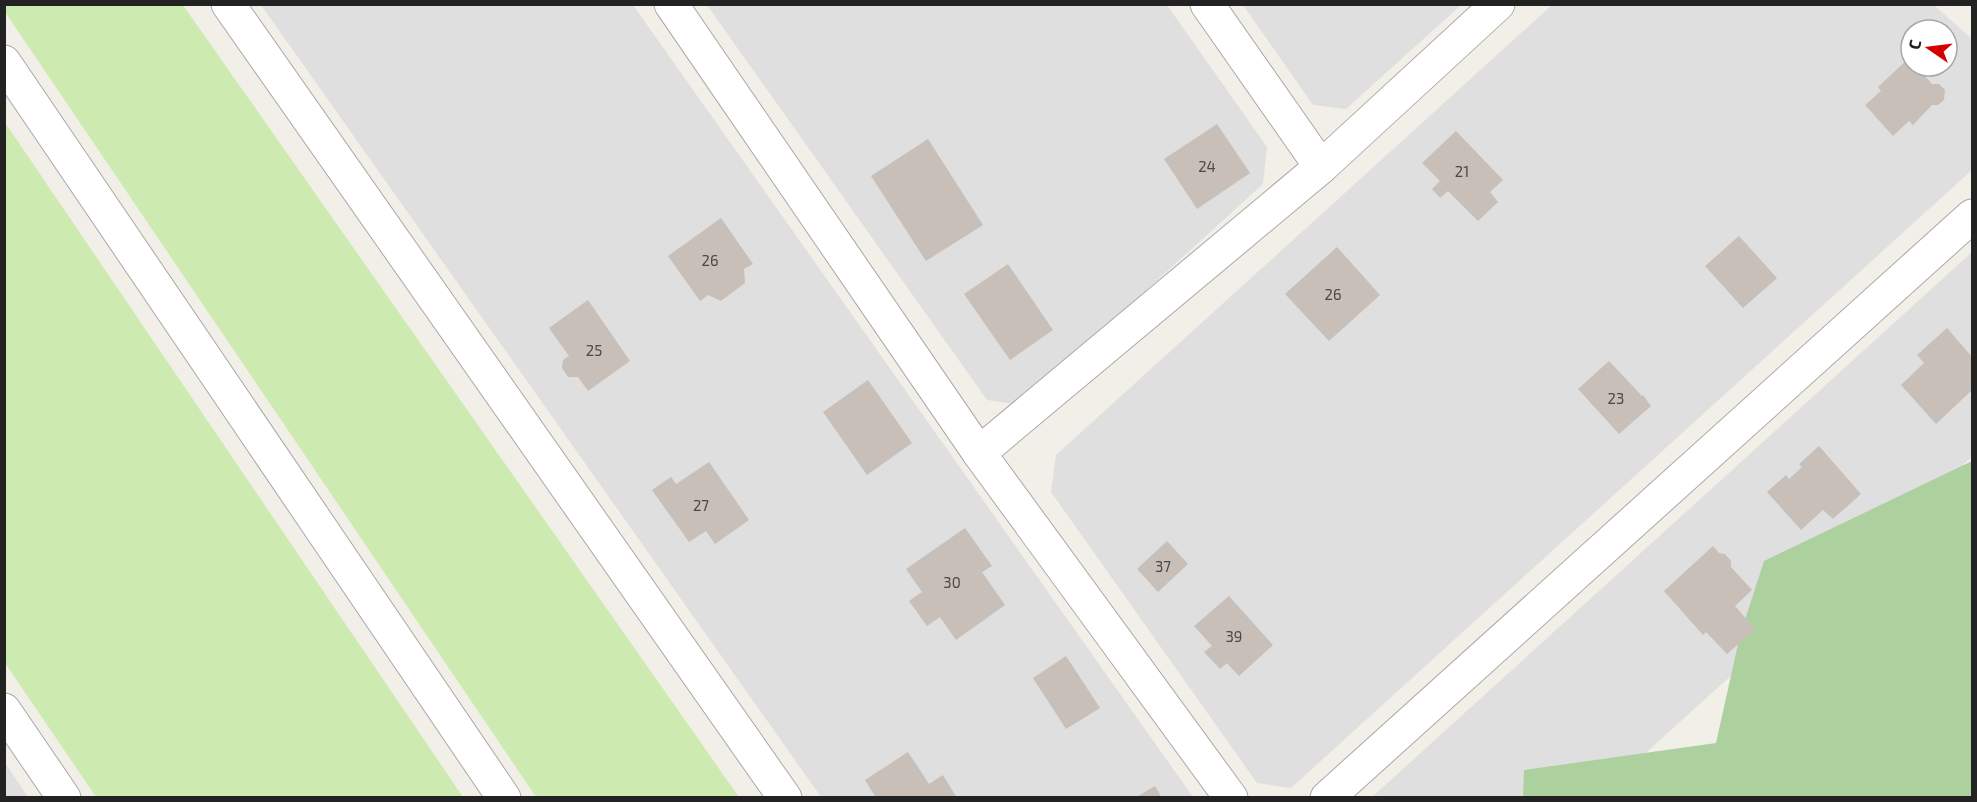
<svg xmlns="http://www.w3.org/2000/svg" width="1977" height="802" font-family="'Exo 2',sans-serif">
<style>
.residential{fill:#e0dfdf;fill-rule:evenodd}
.grass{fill:#cdebb0}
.forest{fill:#add19e}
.building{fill:#c7bfb8}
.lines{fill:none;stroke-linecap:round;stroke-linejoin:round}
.minor-casing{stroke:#a9a9a9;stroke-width:35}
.minor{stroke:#fff;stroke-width:33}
.labels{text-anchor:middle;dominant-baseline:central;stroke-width:5;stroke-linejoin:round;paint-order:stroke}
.number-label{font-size:15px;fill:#4b4948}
</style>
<rect width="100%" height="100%" fill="#f2efe9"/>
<g class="residential">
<polygon points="261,5 633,5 1193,797 821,797"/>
<polygon points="707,5 1167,5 1267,147 1263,184 1020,405 987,400"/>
<polygon points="1243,5 1461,5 1346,109 1313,105"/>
<path d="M1552 5H1934L1972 39V170L1291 788 1257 783 1051 492 1056 455ZM1911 30H1947V66H1911Z"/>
<polygon points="1972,252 1972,457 1819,596 1597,797 1371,798"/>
<polygon points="5,763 28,797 5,797"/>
</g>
<g class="grass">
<polygon points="4,5 183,5 739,797 536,797 5,12"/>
<polygon points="4,121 463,797 96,797 5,663"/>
</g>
<polygon class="forest" points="1972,461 1972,797 1523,798 1524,770 1716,743 1740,635 1764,561"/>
<g class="building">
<polygon points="1909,58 1911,61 1911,66 1916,66 1932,84 1939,84 1945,90 1944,100 1938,105 1932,105 1913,125 1909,121 1893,136 1865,105 1881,91 1878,87"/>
<polygon points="1217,124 1250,173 1197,209 1164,159"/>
<polygon points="1456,131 1503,180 1490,192 1498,202 1478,221 1448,191 1440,198 1432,189 1440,181 1422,163"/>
<polygon points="928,139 983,225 926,261 871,176"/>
<polygon points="721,218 753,264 744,269 745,283 721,301 708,295 700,301 668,256"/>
<polygon points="1739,236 1777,278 1743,308 1705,266"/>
<polygon points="1337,247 1380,295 1329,341 1285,294"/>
<polygon points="1008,264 1053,330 1010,360 964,294"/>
<polygon points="588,300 630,361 588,391 578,377 568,377 562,368 563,360 569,356 549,328"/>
<polygon points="1947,328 1972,357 1972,390 1936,424 1901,385 1924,363 1917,355"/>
<polygon points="1609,361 1642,396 1643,395 1651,406 1619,434 1578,389"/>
<polygon points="868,380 912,443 867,475 823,412"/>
<polygon points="1819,446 1861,494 1833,519 1823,510 1801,530 1767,492 1786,475 1789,479 1802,467 1799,464"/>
<polygon points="709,462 749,520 715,544 706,531 689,542 652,490 671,477 676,484"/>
<polygon points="965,528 992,566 982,572 1005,605 956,640 940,617 927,626 909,601 922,592 906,569"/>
<polygon points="1167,541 1188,564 1158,592 1137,569"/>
<polygon points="1713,546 1719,553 1725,554 1731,561 1731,567 1752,590 1735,606 1755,629 1727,654 1706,632 1703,635 1664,591"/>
<polygon points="1229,596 1273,645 1239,676 1227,663 1220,669 1204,652 1212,646 1194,626"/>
<polygon points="1066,656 1100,708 1066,729 1033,678"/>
<polygon points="908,752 929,784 943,775 957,798 876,798 865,780"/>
<polygon points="1155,786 1162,798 1135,798"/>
</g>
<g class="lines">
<defs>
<g id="minor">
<polyline points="228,4 785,798"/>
<polyline points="671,4 979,453 1231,798"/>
<polyline points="1207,4 1321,167"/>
<polyline points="4,62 504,798"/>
<polyline points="979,453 1321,167 1498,4"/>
<polyline points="4,710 64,798"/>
<polyline points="1327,798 1972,216"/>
</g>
</defs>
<use href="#minor" class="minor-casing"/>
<use href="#minor" class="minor"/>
</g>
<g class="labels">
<g class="number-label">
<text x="1207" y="166">24</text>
<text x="1462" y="171">21</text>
<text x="710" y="260">26</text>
<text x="1333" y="294">26</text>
<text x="594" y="350">25</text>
<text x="1616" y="398">23</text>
<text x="701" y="505">27</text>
<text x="1163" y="566">37</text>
<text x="952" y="582">30</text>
<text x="1234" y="636">39</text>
</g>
</g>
<rect width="1977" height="802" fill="none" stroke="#222222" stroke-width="12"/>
<g transform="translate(1929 48) rotate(284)"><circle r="28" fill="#ffffff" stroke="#a7a7a7" stroke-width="1.5"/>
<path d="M0-4.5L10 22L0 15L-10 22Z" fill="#d40000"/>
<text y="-9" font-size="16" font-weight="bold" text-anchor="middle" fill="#222222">С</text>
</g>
</svg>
